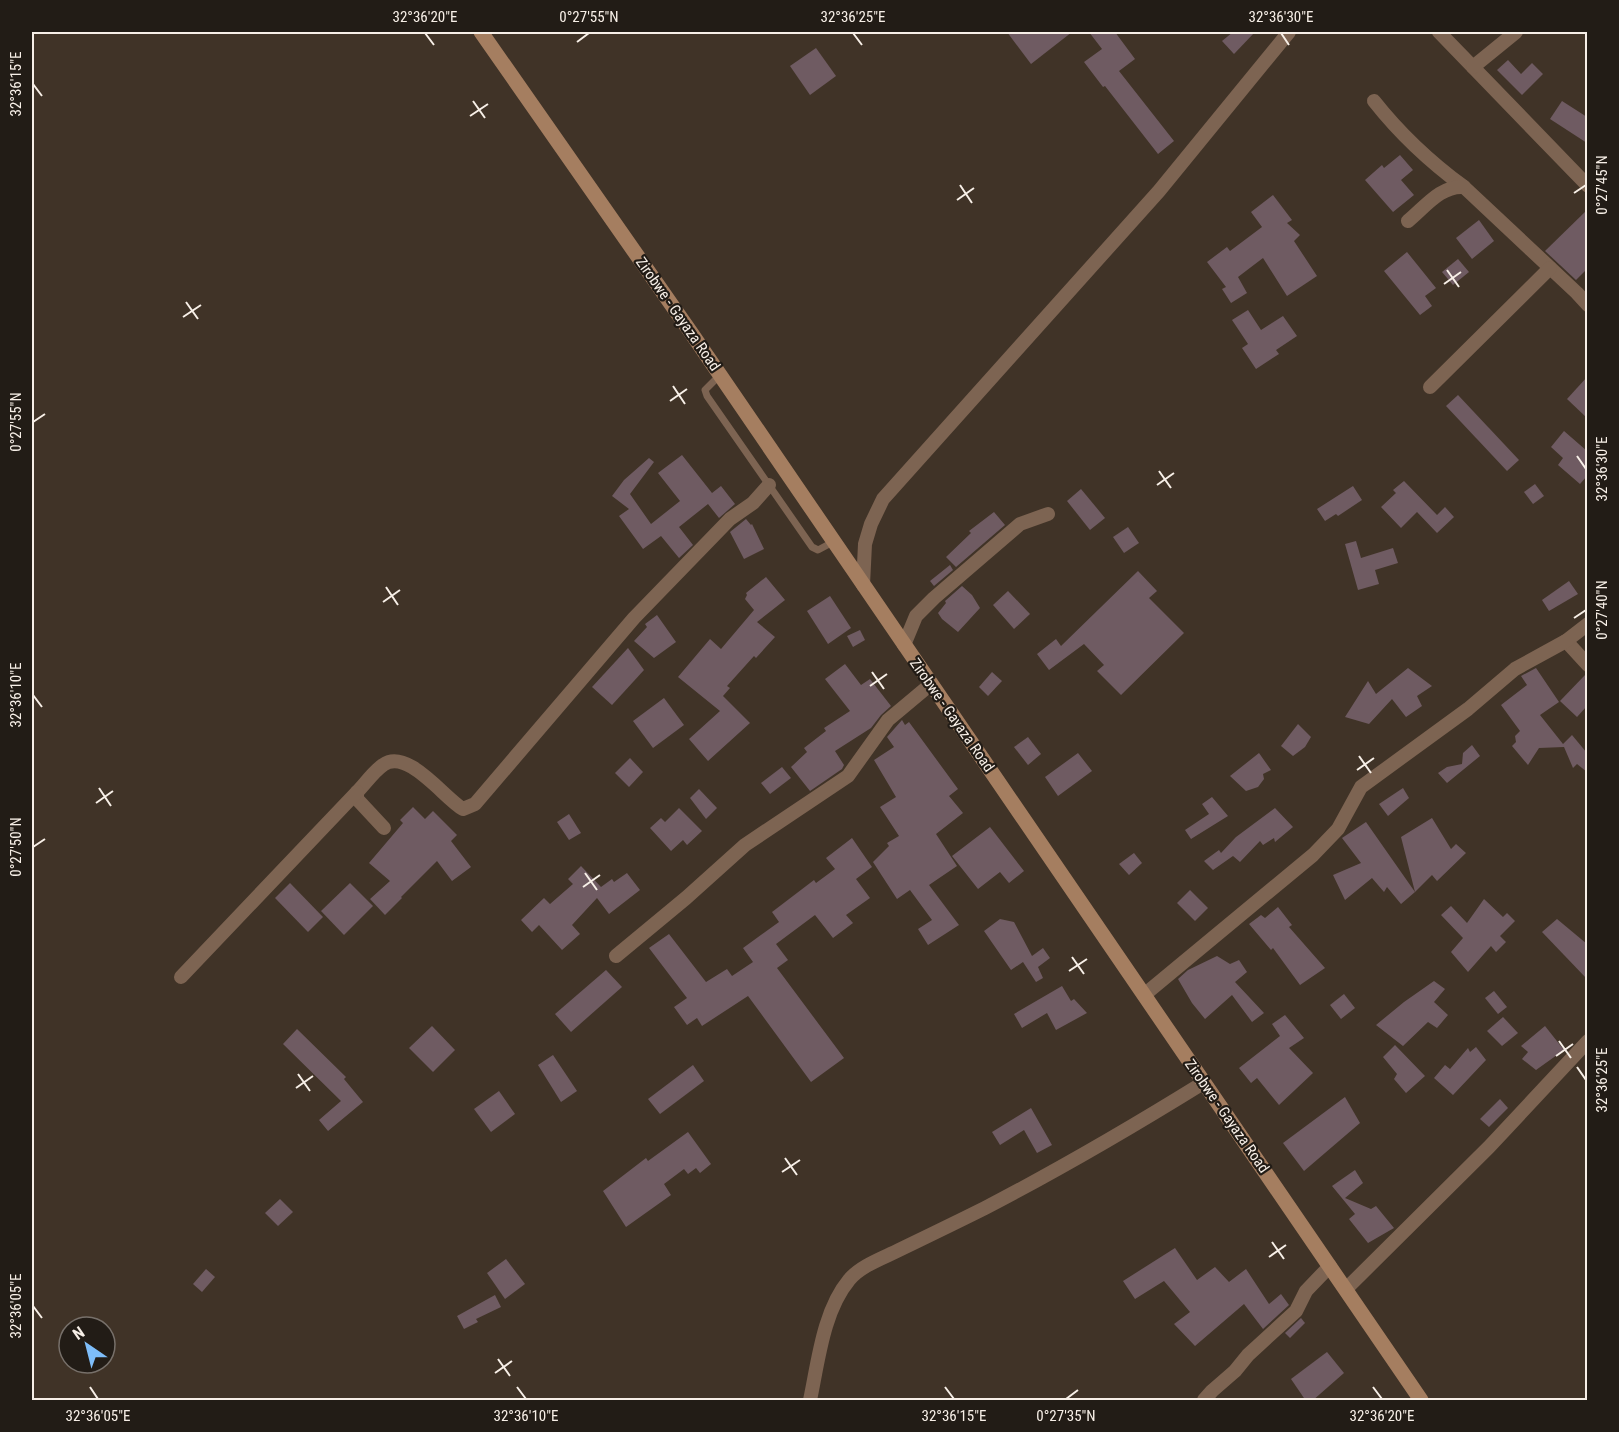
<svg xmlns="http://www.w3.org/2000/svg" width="1619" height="1432" font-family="'Roboto Condensed',sans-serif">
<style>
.building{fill:#6f5b62}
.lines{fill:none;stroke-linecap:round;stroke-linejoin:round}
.lane{stroke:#7d6452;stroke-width:7}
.street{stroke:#7d6452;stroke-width:14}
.secondary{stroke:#a57e60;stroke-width:15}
.ticks{fill:none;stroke:#f7efe7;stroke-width:2}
.labels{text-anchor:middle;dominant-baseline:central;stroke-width:4.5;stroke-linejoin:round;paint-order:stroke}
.street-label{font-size:15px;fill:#f7efe7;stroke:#221c16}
.neatline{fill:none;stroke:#f7efe7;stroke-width:2}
.ticks-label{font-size:15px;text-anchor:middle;fill:#f7efe7}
</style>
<rect width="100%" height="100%" fill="#403327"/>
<g class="building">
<polygon points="1007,32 1072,32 1031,64"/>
<polygon points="1089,32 1115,32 1135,59 1119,71 1174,141 1158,154 1105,86 1103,87 1084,62 1102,49"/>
<polygon points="1233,32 1255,32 1234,54 1222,41"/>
<polygon points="816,48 836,76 810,95 790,66"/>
<polygon points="1508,60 1521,74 1532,63 1543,74 1522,95 1497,70"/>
<polygon points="1562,101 1587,117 1587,143 1550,119"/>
<polygon points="1400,155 1413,170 1401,180 1414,195 1393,212 1365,180 1382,165 1384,168"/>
<polygon points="1273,195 1292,220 1287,223 1300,235 1294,241 1317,276 1287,296 1263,258 1238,277 1247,293 1231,303 1222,289 1226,287 1207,262 1227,247 1230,251 1262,227 1251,212"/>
<polygon points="1587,210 1587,269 1576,280 1545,251"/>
<polygon points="1479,220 1494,241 1472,259 1456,238"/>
<polygon points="1407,252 1436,288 1425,296 1432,306 1420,315 1384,271"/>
<polygon points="1458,259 1469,272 1453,285 1442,272"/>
<polygon points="1248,310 1261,330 1283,316 1297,336 1276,350 1279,354 1256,369 1242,348 1248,344 1232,320"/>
<polygon points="1587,377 1587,418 1567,399"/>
<polygon points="1458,395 1519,460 1507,471 1446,406"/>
<polygon points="1564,431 1587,451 1587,476 1580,484 1558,465 1563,458 1551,447"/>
<polygon points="682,455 712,493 721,486 735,504 719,518 708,504 679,527 693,545 679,558 661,536 643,549 619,516 629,509 612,496 624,480 649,458 654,462 630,494 651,524 680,501 658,473"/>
<polygon points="1404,481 1437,515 1445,507 1454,517 1437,533 1417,512 1401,528 1381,507 1396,493 1393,490"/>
<polygon points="1535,484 1544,496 1533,504 1524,492"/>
<polygon points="1353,486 1362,500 1338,516 1336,514 1325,521 1317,509"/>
<polygon points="1081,489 1105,518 1090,530 1067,501"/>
<polygon points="994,512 1005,525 956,567 946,557 971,533 969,531"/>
<polygon points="746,519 751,525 752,524 764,549 744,559 730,532"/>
<polygon points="1128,527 1139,543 1124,553 1113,537"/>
<polygon points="1356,541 1361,558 1393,548 1398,563 1375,570 1379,584 1358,590 1345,544"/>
<polygon points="950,565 953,570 934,586 930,581"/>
<polygon points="1138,571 1157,591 1149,598 1184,633 1121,695 1097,671 1104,665 1084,644 1049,670 1037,654 1056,639 1061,646"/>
<polygon points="766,577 785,600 757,622 775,637 756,658 754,656 727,686 730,688 723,696 750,723 708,761 689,739 720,711 678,677 710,639 721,649 754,610 745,599 747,595 746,593"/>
<polygon points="1569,581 1578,594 1549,611 1542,600"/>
<polygon points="962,586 972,595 980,608 958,632 942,619 938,613 946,603 945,601"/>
<polygon points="1008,591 1030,614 1014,629 993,605"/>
<polygon points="830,596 851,628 828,644 807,611"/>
<polygon points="657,615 676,642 654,658 634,641 647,627 645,624"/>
<polygon points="860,630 865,640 853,647 847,636"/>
<polygon points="628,648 644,670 612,705 592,687"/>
<polygon points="845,664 861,685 870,679 891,706 881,715 871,728 835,751 844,765 842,769 810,791 791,767 807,752 804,748 826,731 824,728 850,711 825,679"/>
<polygon points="1408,668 1432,686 1417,696 1422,706 1406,717 1392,699 1369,724 1345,717 1368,681 1376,694"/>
<polygon points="1536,668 1559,702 1540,715 1563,744 1572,735 1587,753 1587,772 1577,764 1573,768 1564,747 1539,748 1528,765 1512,746 1516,742 1515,736 1520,731 1501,705 1527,685 1521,676"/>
<polygon points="992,672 1002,681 988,696 979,687"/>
<polygon points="1586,674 1587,674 1587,706 1577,717 1560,701"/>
<polygon points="664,698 684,725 653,748 633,721"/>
<polygon points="902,720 905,725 909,722 958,789 949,796 963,813 936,834 957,866 929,885 959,925 928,945 918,929 932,920 910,890 897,899 873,862 889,846 887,843 899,836 880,807 896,797 874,760 894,747 887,737"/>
<polygon points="1298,724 1311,737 1305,747 1293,756 1281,746"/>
<polygon points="1028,737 1041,754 1028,765 1014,747"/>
<polygon points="1472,745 1480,756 1447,783 1438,773 1447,767 1462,764 1463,753"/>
<polygon points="1078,753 1092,771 1058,796 1045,777"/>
<polygon points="1259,753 1271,770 1263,774 1264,779 1258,787 1246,791 1230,776"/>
<polygon points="630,758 643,772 629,787 615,773"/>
<polygon points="782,767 791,778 770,794 761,783"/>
<polygon points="1403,788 1409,798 1388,816 1379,804"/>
<polygon points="699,789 717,808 706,819 690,798"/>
<polygon points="1212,797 1228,816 1191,839 1185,830 1209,814 1202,804"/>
<polygon points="413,807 425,819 433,811 457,835 451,841 471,867 452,881 437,861 401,897 402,898 385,915 370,899 390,881 369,863 403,823 400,820"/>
<polygon points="679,808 702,831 687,845 683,840 671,851 650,828 661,818 665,822"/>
<polygon points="1275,808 1293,827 1275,842 1274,838 1263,845 1260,841 1240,862 1233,856 1213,870 1204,861 1219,850 1221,853 1236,837"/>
<polygon points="569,814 581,833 569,840 557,822"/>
<polygon points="1432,818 1451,849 1456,844 1466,853 1437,881 1432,875 1415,892 1401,837"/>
<polygon points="1366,822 1415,892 1401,904 1387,887 1384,892 1372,878 1345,900 1333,875 1361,863 1342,838"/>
<polygon points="990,827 1024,871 1009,883 1000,872 978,889 952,856"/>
<polygon points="852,838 872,867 856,879 870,898 846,915 853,923 833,938 815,915 776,944 788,960 777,968 844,1058 811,1082 748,996 702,1026 697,1018 687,1025 674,1007 687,998 649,948 669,934 706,982 727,969 732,976 753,962 743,948 779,922 772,912 814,880 816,883 835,869 826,858"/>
<polygon points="1134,853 1142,863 1129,875 1119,864"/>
<polygon points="581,866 601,887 612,879 614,882 627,873 640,890 609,914 597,898 572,925 580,934 562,950 539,925 532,932 521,920 544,898 550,904 573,884 568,879"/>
<polygon points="290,883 323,917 308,932 275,898"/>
<polygon points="350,883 373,906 344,935 321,911"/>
<polygon points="1190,890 1208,908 1195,921 1177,903"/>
<polygon points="1484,899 1503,917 1507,913 1515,921 1500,936 1506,942 1496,952 1491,946 1468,972 1451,952 1463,938 1441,915 1451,906 1467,923"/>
<polygon points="1278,907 1292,925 1289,927 1325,968 1300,985 1273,948 1271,950 1249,924 1261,915 1265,918"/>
<polygon points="1000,919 1014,922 1032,956 1043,948 1050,958 1038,967 1043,978 1036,982 1023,962 1011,970 984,931"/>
<polygon points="1557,919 1587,944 1587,979 1542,932"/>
<polygon points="1217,956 1230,964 1239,960 1247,972 1235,982 1264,1013 1252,1022 1232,995 1205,1019 1192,1003 1178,979 1188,970"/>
<polygon points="606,970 622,987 571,1032 555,1014"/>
<polygon points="1434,981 1445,989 1434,1002 1448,1015 1437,1028 1428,1022 1403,1046 1376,1025 1404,1002"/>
<polygon points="1062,986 1071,1001 1074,999 1087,1013 1056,1030 1047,1013 1022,1028 1014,1014"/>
<polygon points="1494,991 1507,1007 1498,1014 1485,998"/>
<polygon points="1344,994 1355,1008 1341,1019 1330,1005"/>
<polygon points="1285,1015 1304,1038 1289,1048 1313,1073 1279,1105 1257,1078 1251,1083 1239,1068 1280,1036 1272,1024"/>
<polygon points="1503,1017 1518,1033 1502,1046 1487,1031"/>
<polygon points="432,1026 455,1050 433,1072 409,1048"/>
<polygon points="1545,1026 1564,1050 1536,1070 1522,1059 1528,1052 1521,1046"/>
<polygon points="297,1029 346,1077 344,1079 363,1102 328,1131 319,1120 341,1101 283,1044"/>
<polygon points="1395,1045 1425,1076 1406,1093 1394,1079 1397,1074 1383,1057"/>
<polygon points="1476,1047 1486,1060 1453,1095 1434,1078 1445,1065 1450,1069 1468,1048 1470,1052"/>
<polygon points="553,1055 577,1091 561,1102 538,1065"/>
<polygon points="693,1065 704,1081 660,1114 648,1099"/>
<polygon points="499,1091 515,1114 491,1132 474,1109"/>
<polygon points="1345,1097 1360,1123 1304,1171 1283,1143"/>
<polygon points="1500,1099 1508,1108 1489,1127 1480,1119"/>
<polygon points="1031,1108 1052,1145 1037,1153 1024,1130 1000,1145 992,1132"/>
<polygon points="688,1132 711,1164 700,1173 696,1168 688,1174 684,1169 664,1184 671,1195 626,1227 603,1191 646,1158 648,1161"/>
<polygon points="1355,1170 1363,1183 1345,1198 1371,1209 1376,1206 1394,1228 1368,1243 1349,1219 1355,1214 1332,1186"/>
<polygon points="280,1199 293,1212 278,1226 265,1213"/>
<polygon points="1175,1248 1197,1280 1215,1267 1229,1282 1246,1269 1269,1304 1281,1294 1289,1305 1263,1329 1244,1304 1195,1346 1174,1324 1190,1312 1164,1281 1135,1299 1123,1281"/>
<polygon points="506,1259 525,1284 505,1299 487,1273"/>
<polygon points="206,1269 215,1277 202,1292 193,1284"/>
<polygon points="495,1295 501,1307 476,1319 478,1322 464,1329 457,1316"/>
<polygon points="1301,1318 1305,1323 1290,1338 1285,1333"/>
<polygon points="1327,1352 1344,1373 1312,1401 1306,1401 1291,1379"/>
</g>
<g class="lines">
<polyline class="lane" points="720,375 705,390 707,396 812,547 818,550 833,542"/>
<g class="street">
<polyline points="1439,32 1588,186"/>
<polyline points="1473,67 1516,32"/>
<path d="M1374 101C1400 134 1430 162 1464 187"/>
<path d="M1408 221C1425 207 1441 185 1464 187L1577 293 1588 305"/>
<polyline points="1430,387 1550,268"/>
<polyline points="863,585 865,544 871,524 883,499 1159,191 1289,32"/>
<polyline points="1566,641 1588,665"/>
<polyline points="904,645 916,616 934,598 1020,524 1048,514"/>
<path d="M384 828 357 799V792C365 784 373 772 383 765 407 747 444 798 463 809L475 804 634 618 730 519 753 503 769 485"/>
<polyline points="616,956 686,898 745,845 848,776 888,720 931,684"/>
<polyline points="181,977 357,792"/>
<polyline points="1144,995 1313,855 1338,829 1361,787 1468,709 1515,669 1566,641 1588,624"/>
<polyline points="1346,1289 1489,1147 1588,1041"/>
<path d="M810 1400C818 1363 823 1311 849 1280 860 1266 883 1258 899 1250 928 1236 957 1222 985 1208 1060 1169 1132 1127 1203 1083"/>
<polyline points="1204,1400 1212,1391 1235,1371 1248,1355 1296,1311 1306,1291 1330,1266"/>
</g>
<polyline class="secondary" points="481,32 692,334 1421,1400"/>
</g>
<path class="ticks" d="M425 33 434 45M853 33 862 45M1281 33 1289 45M577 42 589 33M33 84 42 96M473 101 485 118M470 116 488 104M960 185 972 203M1574 193 1586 185M957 200 974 188M1447 270 1459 287M1444 284 1461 272M186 302 198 319M183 317 201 305M673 386 685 404M670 401 687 389M33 422 45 414M1577 456 1586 469M1159 471 1171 488M1157 485 1174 473M386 587 398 605M383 602 400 590M1574 618 1586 610M872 672 884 689M870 686 887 674M33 695 42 707M1359 756 1371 773M1357 770 1374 758M99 788 111 806M96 803 113 791M33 847 45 839M585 873 597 890M583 887 600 875M1072 957 1084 974M1069 971 1087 959M1559 1041 1571 1058M1556 1056 1573 1044M1577 1067 1586 1080M298 1074 310 1091M296 1088 313 1076M785 1158 797 1175M782 1172 800 1160M1272 1242 1284 1259M1269 1257 1286 1245M33 1306 42 1318M498 1359 510 1376M495 1373 512 1361M90 1387 98 1399M517 1387 526 1399M945 1387 954 1399M1373 1387 1382 1399M1066 1399 1078 1390"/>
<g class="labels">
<g class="street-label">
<text transform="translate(678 314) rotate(55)">Zirobwe - Gayaza Road</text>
<text transform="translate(952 715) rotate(55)">Zirobwe - Gayaza Road</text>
<text transform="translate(1227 1116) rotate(55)">Zirobwe - Gayaza Road</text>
</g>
</g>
<rect width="1619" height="1432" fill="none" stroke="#221c16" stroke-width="66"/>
<g transform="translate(87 1345) rotate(325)"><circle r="28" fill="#221c16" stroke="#77706a" stroke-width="1.5"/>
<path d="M0-4.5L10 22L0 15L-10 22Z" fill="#7ebdf9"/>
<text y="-9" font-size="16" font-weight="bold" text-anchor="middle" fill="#f7efe7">N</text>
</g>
<rect x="33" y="33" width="1553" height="1366" class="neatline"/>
<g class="ticks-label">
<text x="425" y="22">32°36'20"E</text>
<text x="589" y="22">0°27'55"N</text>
<text x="853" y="22">32°36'25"E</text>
<text x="1281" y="22">32°36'30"E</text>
<text transform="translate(16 84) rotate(-90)" y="5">32°36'15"E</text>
<text transform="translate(1602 185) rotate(-90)" y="5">0°27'45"N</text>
<text transform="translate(16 422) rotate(-90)" y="5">0°27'55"N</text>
<text transform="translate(1602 469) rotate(-90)" y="5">32°36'30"E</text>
<text transform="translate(1602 610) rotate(-90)" y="5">0°27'40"N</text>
<text transform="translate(16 695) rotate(-90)" y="5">32°36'10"E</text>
<text transform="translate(16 847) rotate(-90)" y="5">0°27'50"N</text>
<text transform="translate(1602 1080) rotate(-90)" y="5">32°36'25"E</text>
<text transform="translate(16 1306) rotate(-90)" y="5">32°36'05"E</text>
<text x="98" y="1421">32°36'05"E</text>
<text x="526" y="1421">32°36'10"E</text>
<text x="954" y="1421">32°36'15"E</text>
<text x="1066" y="1421">0°27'35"N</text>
<text x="1382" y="1421">32°36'20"E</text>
</g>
</svg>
